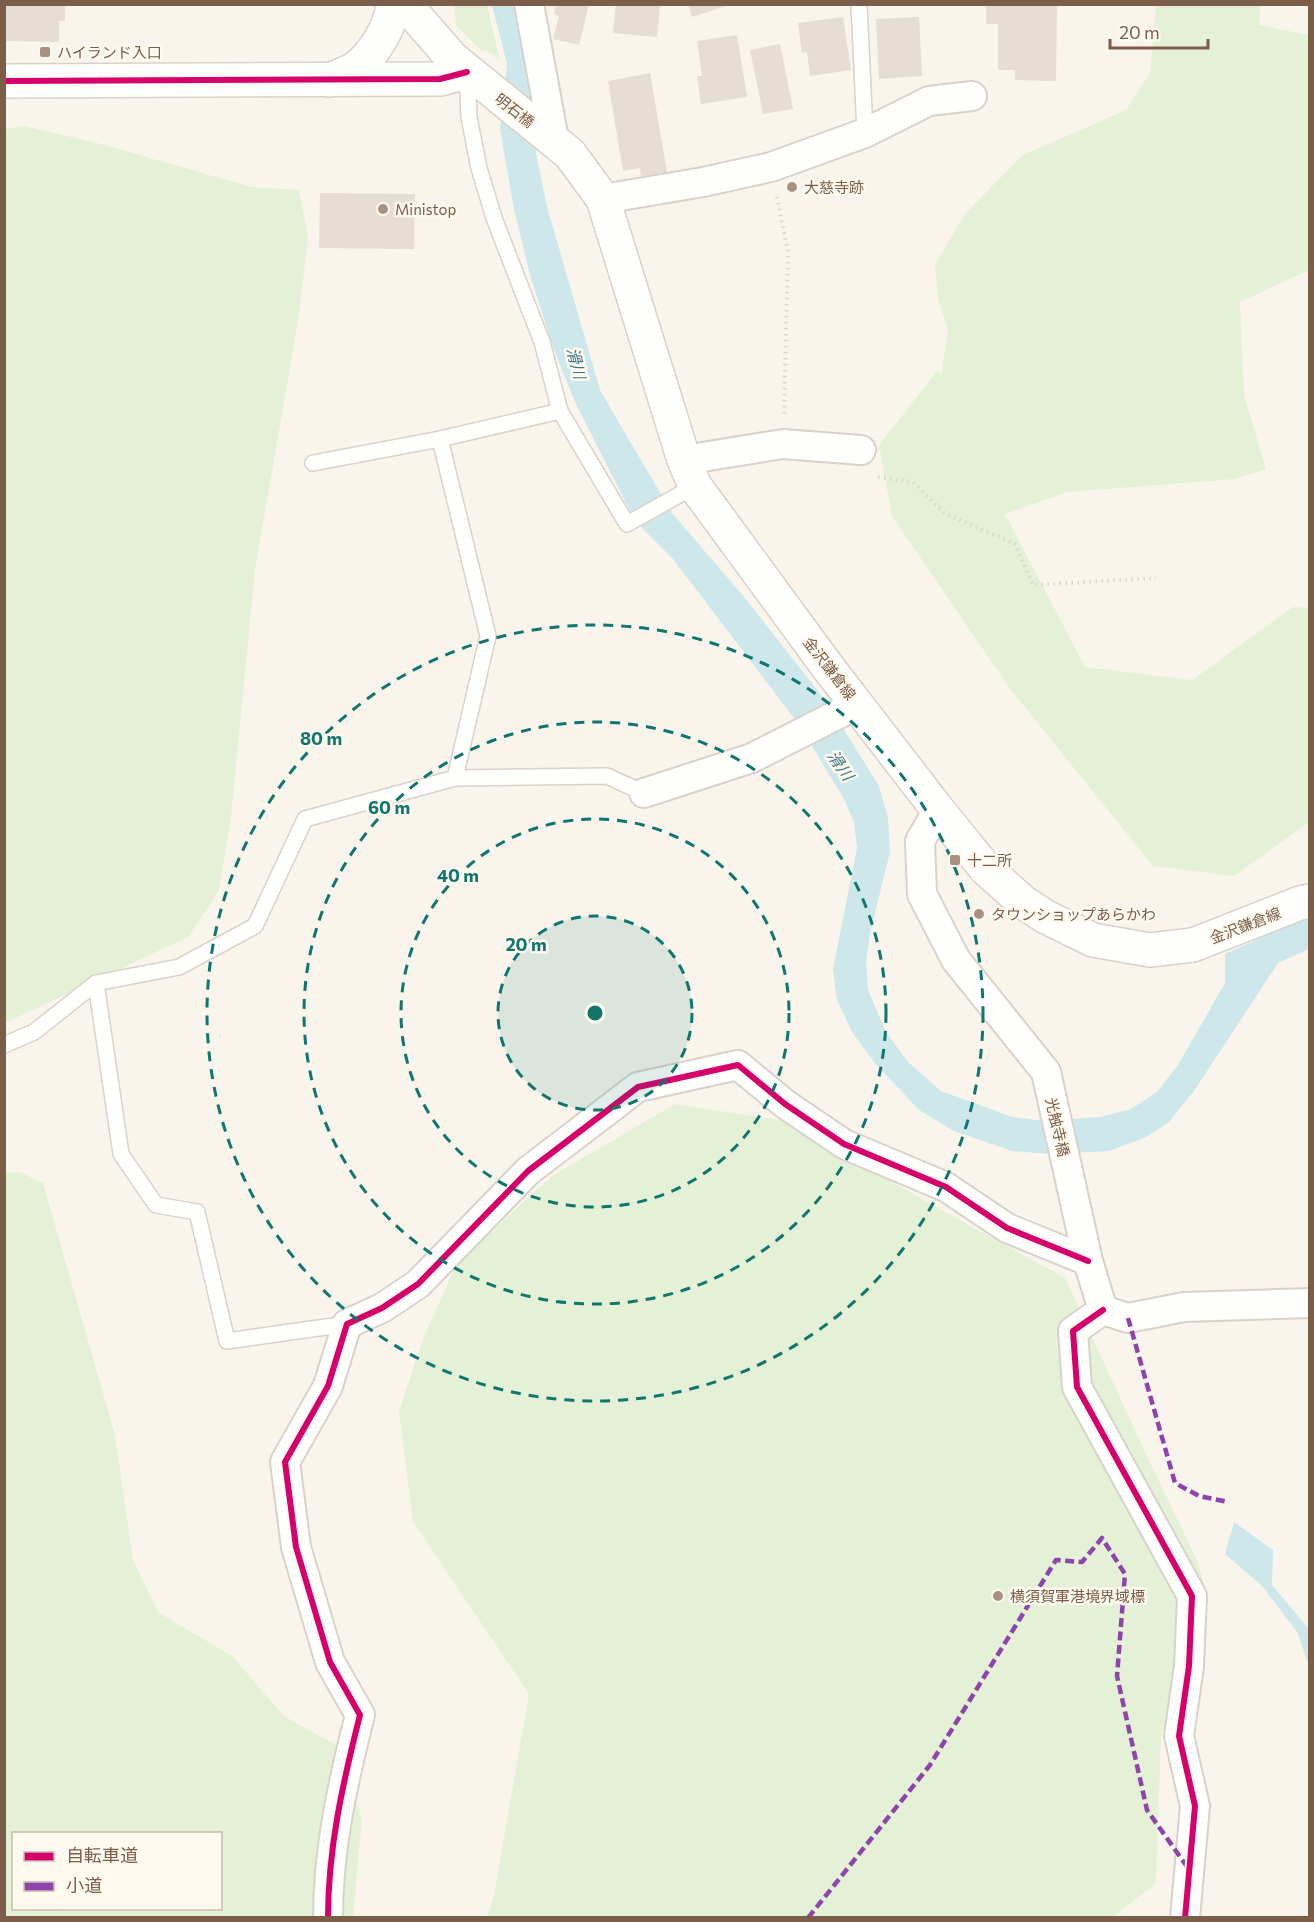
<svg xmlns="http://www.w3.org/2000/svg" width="1314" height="1922" font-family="Commissioner,'Noto Sans JP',sans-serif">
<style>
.green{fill:#e4f1d6;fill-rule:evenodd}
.water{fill:#cde7eb}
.building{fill:#e6ddd4}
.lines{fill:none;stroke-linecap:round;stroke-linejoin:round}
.service-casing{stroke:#d9d2cb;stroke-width:18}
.minor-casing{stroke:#d9d2cb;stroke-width:32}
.tertiary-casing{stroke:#d9d2cb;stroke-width:36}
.secondary-casing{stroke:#d9d1c9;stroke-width:36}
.path{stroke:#dcd4ce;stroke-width:4;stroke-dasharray:1.5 4.5;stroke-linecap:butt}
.service{stroke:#fefefc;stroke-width:15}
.minor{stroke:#fefefc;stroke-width:28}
.tertiary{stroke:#fefefc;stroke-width:33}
.secondary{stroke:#fefefc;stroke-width:33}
.quiet{stroke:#8e44ad;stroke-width:4.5;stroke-dasharray:9 4.5;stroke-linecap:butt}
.cycleway-casing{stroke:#fffaf0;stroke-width:10}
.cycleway{stroke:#d6006c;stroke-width:6}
.ring{fill:none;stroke:#0f766e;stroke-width:3;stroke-dasharray:10 8}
.poi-dot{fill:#a79282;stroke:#fffaf0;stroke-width:2}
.labels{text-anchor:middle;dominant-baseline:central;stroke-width:5;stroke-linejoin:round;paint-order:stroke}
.poi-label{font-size:15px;fill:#7b5d49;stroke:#fffaf0;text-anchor:start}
.street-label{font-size:15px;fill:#7b5d49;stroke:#fffaf0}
.water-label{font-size:16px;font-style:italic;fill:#3d7989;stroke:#fffaf0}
.centre{fill:#0f766e;stroke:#fffaf0;stroke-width:3}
.ring-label{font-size:18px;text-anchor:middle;font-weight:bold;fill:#0f766e;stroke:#fffaf0;stroke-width:5;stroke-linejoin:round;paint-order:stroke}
</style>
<rect width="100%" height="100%" fill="#f9f5ed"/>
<g class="green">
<polygon points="454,5 487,5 500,61 486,50 483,52 456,25"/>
<polygon points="1156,5 1261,5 1259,25 1309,35 1309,270 1240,302 1244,395 1266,469 1235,479 1067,492 1005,514 1085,667 1192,680 1293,607 1309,608 1309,822 1234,876 1153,866 1008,686 892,516 879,445 938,370 941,375 948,330 938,298 935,264 965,214 1023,155 1126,110 1150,73"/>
<polygon points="24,126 97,143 251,187 299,190 308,237 299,315 255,570 231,817 219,891 188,937 5,1023 4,129"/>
<polygon points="675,1104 786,1121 945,1212 1065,1278 1146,1454 1197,1560 1209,1601 1161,1735 1156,1883 1113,1917 487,1917 494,1895 529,1694 413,1522 399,1411 423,1339 457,1263 552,1176"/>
<path d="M20 1172 43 1183 115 1435 133 1560 158 1612 232 1656 284 1716 336 1745 362 1818 353 1917H5L4 1173ZM14 1834H220V1908H14Z"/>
</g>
<g class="water">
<polygon points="492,5 521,5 537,87 536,153 547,207 600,390 672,513 745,598 828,704 879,786 888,818 890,852 870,933 866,962 868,990 886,1032 908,1062 941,1091 1012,1117 1045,1121 1070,1119 1101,1117 1131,1109 1157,1092 1178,1065 1225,983 1225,954 1309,916 1309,949 1278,963 1194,1091 1169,1122 1144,1138 1109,1151 1050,1154 1012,1151 954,1131 919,1110 874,1062 852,1032 837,1000 833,969 857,848 854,822 845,801 800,726 673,559 640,526 629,509 576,404 554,350 530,275 514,209 500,129 507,64"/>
<polygon points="1234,1522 1273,1550 1272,1585 1309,1629 1309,1666 1297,1632 1263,1587 1225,1554"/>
</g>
<g class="building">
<polygon points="5,4 65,4 65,21 59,21 59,42 5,41"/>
<polygon points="556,4 589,4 579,45 553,39 559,16 554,14"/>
<polygon points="616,4 660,4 657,37 613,33"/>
<polygon points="688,4 729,4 729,5 692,17"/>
<polygon points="986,4 1057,4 1056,81 1015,80 1015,70 998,70 998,24 986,24"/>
<polygon points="843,17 851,70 810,76 807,52 802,53 798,23"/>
<polygon points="919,17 922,76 879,79 876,19"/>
<polygon points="737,35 747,97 701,104 697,76 702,76 697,41"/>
<polygon points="780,44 793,109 763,114 750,50"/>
<polygon points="650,73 667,172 641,176 640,168 623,171 608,81"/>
<polygon points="320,193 415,194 414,249 319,248"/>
</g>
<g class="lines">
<defs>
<g id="service">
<polyline points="859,4 865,133"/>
<polyline points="467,72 469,117 479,168 494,218 542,342 560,411"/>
<polyline points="440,439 488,636 455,778"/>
<polyline points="313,463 440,439 560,411 627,524 695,486"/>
<polyline points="96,983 121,1154 156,1205 197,1212 227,1341 347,1324"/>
<polyline points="4,1045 34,1032 96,983 179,967 255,926 305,819 455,778 607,776 644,793"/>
</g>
<g id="minor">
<polyline points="529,4 554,140"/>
<polyline points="603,199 703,182 771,167 865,133 929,101 972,96"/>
<polyline points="684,460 783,444 861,450"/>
<polyline points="644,793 752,758 858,704"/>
<polyline points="938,810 920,841 922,894 956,960 1046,1072 1088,1261 1103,1310 1128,1318 1184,1307 1310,1303"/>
<polyline points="1103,1310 1073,1331 1077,1387 1192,1596 1189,1666 1179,1736 1195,1806 1185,1918"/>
<path d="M328 1918C328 1848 343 1782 360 1715L330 1662 296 1547 285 1462 328 1386 347 1324 382 1308 418 1284 528 1171 638 1087 738 1065 785 1104 844 1144 946 1187 1007 1228 1088 1261"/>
</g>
<g id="tertiary">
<path d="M330 80C338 76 349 73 356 68 374 54 391 27 393 4"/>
<polyline points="4,81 440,79 467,72"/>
</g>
<polyline id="secondary" points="405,4 452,58 570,154 603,199 684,460 695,486 827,666 938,810 986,869 1023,902 1046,917 1093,940 1150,950 1193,945 1300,903 1310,901"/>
</defs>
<use href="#service" class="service-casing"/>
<use href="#minor" class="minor-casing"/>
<use href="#tertiary" class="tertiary-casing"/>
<use href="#secondary" class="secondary-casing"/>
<g class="path">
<polyline points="777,197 788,252 784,414"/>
<polyline points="878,477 913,482 944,513 1015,544 1033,585 1156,578"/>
</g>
<use href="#service" class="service"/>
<use href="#minor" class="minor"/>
<use href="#tertiary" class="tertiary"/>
<use href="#secondary" class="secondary"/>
<g class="quiet">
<polyline points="1128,1318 1175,1483 1199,1496 1228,1502"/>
<polyline points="808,1918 930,1765 1056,1560 1082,1562 1102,1538 1125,1574 1117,1676 1147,1810 1188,1868"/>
</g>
<defs>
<g id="cycleway">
<polyline points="4,81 440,79 467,72"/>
<polyline points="1103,1310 1073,1331 1077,1387 1192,1596 1189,1666 1179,1736 1195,1806 1185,1918"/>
<path d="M328 1918C328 1848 343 1782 360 1715L330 1662 296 1547 285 1462 328 1386 347 1324 382 1308 418 1284 528 1171 638 1087 738 1065 785 1104 844 1144 946 1187 1007 1228 1088 1261"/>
</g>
</defs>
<use href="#cycleway" class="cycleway-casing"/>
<use href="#cycleway" class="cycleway"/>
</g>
<circle cx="595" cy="1013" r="97" fill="#0f766e" fill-opacity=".12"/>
<g class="ring">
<circle cx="595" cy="1013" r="97"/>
<circle cx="595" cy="1013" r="194"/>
<circle cx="595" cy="1013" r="291"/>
<circle cx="595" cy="1013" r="388"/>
</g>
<g class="poi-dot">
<rect x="39" y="46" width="12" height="12" rx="3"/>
<circle cx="792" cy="187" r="6"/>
<circle cx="383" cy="209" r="6"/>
<rect x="949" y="854" width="12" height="12" rx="3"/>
<circle cx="979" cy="914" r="6"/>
<circle cx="998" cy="1596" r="6"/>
</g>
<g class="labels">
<g class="poi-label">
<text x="57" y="52">ハイランド入口</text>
<text x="804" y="187">大慈寺跡</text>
<text x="395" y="209">Ministop</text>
<text x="967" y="860">十二所</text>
<text x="991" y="914">タウンショップあらかわ</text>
<text x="1010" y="1596">横須賀軍港境界域標</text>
</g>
<g class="street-label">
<text transform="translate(515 110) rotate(38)">明石橋</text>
<text transform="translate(830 668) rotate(52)">金沢鎌倉線</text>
<text transform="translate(1245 925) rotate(-21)">金沢鎌倉線</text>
<text transform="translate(1058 1127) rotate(77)">光触寺橋</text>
</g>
<g class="water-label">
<text transform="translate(577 363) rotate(76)">滑川</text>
<text transform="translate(841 765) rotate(55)">滑川</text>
</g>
</g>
<circle cx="595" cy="1013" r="9" class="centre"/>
<g class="ring-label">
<text x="321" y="745">80 m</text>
<text x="389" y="814">60 m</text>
<text x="458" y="882">40 m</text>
<text x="526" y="951">20 m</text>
</g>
<rect width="1314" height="1922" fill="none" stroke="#7b5d49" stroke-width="12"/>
<rect x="12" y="1832" width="210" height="78" fill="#fffaf0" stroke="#cabbad" stroke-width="1.5"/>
<rect x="24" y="1852" width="30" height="9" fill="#d6006c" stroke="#cabbad" stroke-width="1.5"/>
<text x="66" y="1862" font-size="18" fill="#7b5d49">自転車道</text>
<rect x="24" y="1882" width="30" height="9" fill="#8e44ad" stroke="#cabbad" stroke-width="1.5"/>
<text x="66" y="1892" font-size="18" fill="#7b5d49">小道</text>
<path d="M1110 39v9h98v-9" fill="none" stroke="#7b5d49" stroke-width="3"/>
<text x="1119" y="39" font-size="18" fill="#7b5d49" stroke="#fffaf0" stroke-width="4.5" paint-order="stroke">20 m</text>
</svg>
